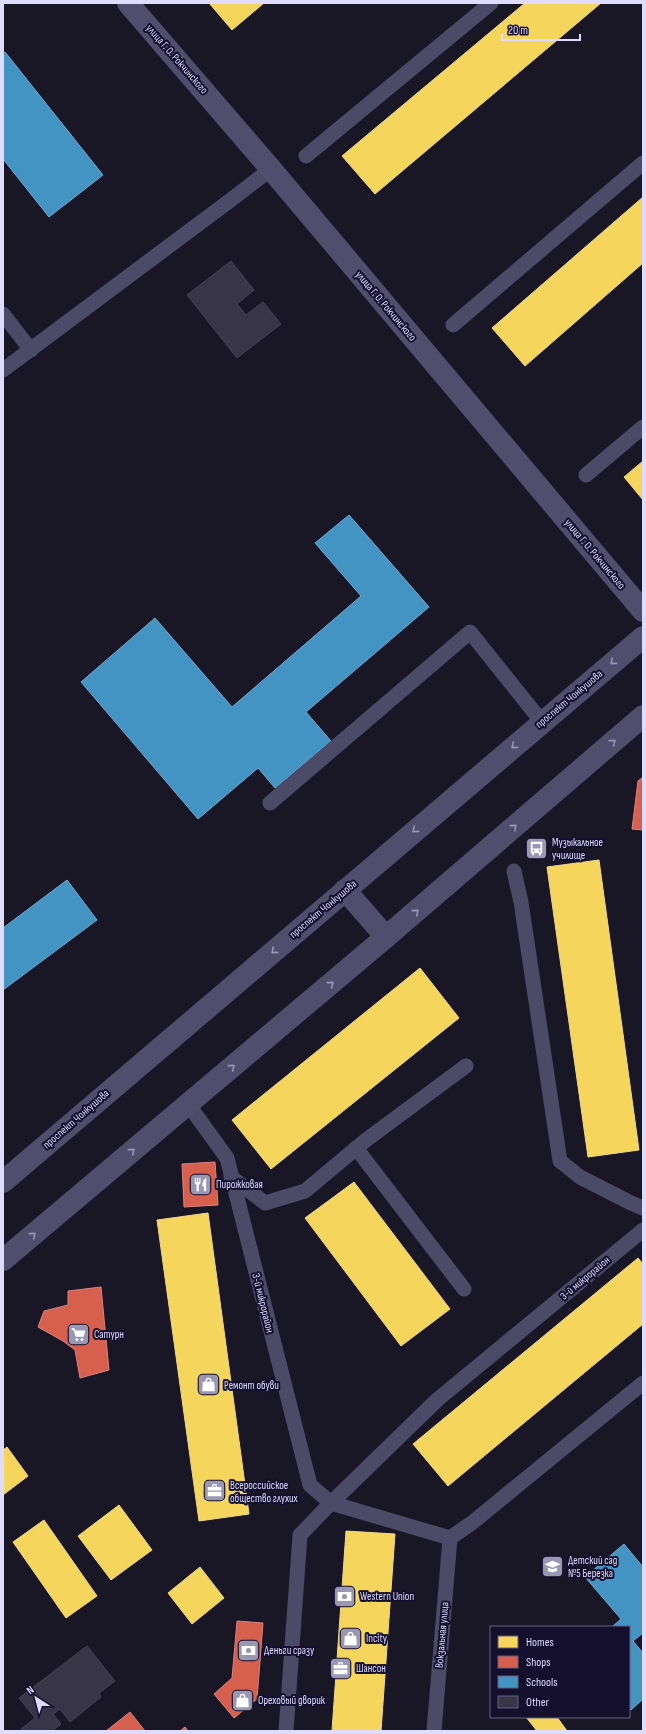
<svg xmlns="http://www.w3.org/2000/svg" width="646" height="1734" font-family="'Sofia Sans Condensed',sans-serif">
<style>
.homes{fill:#f6d55c;stroke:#efd78d}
.shops{fill:#d6604d;stroke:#d98582}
.schools{fill:#4393c3;stroke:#72a9d5}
.building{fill:#383547;stroke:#45415a}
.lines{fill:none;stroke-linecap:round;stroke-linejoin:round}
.lane{stroke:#4b4a67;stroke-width:15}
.secondary{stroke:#504e6c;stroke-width:22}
.oneway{stroke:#9895b6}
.labels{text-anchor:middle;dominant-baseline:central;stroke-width:4;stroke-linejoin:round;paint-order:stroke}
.street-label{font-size:11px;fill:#dfdcff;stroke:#140f2d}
.poi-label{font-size:11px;fill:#dfdcff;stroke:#140f2d;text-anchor:start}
</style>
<rect width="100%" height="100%" fill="#191626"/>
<g class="homes">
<polygon points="209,3 264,3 232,30"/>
<polygon points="525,3 601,3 375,194 342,156"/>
<polygon points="643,197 643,263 525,366 492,328"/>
<polygon points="643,461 643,500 624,477"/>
<polygon points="599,860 639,1150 588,1157 547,867"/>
<polygon points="420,968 459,1018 271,1169 232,1120"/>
<polygon points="354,1182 450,1309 401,1346 305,1218"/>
<polygon points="208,1213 249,1514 199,1521 157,1220"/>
<polygon points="638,1258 643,1264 643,1324 448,1486 413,1444"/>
<polygon points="7,1447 28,1476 3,1495 3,1450"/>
<polygon points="119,1505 152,1550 111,1580 78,1536"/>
<polygon points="44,1520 97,1596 66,1618 13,1542"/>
<polygon points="346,1531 395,1534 381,1731 332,1731"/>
<polygon points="200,1567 224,1598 192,1624 168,1593"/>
<polygon points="526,1717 557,1717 567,1731 537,1731"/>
</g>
<g class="shops">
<polygon points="643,777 643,830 632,829 638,781"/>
<polygon points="215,1162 218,1205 184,1207 182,1164"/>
<polygon points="101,1287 109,1370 80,1378 75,1350 63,1341 38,1327 44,1311 68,1305 68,1291"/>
<polygon points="237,1621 263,1623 257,1699 234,1718 214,1694 232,1678"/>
<polygon points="130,1712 145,1731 106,1731"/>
<polygon points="185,1727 188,1731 180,1731"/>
</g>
<g class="schools">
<polygon points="5,52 103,175 49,217 3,159 3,53"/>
<polygon points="349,515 429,607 306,712 331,741 275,788 258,768 198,819 81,682 155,618 232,707 361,596 315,543"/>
<polygon points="67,880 97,920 3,990 3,928"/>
<polygon points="624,1544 643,1567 643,1633 633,1641 643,1653 643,1699 631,1710 629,1708 629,1627 612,1627 621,1619 585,1577"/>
</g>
<g class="building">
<polygon points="231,261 254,290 237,304 246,315 263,302 281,324 237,358 187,295"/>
<polygon points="87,1646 115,1681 99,1693 101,1697 70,1722 60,1709 53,1714 61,1724 52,1731 22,1731 21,1729 35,1718 19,1698"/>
</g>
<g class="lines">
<g class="lane">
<polyline points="306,156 491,3"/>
<polyline points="3,314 31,350"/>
<polyline points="453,325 643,163"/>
<polyline points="3,370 232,199 271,169"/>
<polyline points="586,475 643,427"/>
<polyline points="270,803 470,632 542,722"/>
<polyline points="514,871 521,902 560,1161 580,1177 631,1203 643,1208"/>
<polyline points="188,1104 227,1158 310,1485 331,1503 450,1538"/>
<polyline points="356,1148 464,1289"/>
<polyline points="231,1177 265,1203 305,1191 366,1140 466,1066"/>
<polyline points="450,1538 473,1522 643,1383"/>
<polyline points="286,1731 300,1535 331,1503 437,1400 643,1230"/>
<polyline points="434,1731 450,1538"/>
</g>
<g class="secondary">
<polyline points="128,3 271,169 643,611"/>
<polyline points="345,890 386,937"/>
<polyline points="3,1182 643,637"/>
<polyline points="3,1260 386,937 643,716"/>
</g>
</g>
<defs><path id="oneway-chevron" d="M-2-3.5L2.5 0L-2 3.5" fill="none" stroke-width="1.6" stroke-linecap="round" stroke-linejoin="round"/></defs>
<g class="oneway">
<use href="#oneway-chevron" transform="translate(613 662) rotate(140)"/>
<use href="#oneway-chevron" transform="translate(613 742) rotate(-41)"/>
<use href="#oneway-chevron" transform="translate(514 746) rotate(140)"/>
<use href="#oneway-chevron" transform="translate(514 827) rotate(-41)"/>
<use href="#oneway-chevron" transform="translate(415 830) rotate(140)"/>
<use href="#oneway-chevron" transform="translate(416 912) rotate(-41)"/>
<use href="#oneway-chevron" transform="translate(274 951) rotate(139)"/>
<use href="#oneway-chevron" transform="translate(331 984) rotate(-40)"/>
<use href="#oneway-chevron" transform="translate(232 1067) rotate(-40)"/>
<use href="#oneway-chevron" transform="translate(132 1151) rotate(-40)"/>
<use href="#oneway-chevron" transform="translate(33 1235) rotate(-40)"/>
</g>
<defs>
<symbol id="bus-square" viewBox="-11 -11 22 22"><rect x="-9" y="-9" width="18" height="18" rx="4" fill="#9a97b3" stroke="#140f2d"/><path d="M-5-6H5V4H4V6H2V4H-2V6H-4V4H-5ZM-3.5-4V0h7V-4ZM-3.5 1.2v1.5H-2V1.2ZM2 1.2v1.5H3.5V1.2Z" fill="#fff"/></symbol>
<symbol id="restaurant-square" viewBox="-11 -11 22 22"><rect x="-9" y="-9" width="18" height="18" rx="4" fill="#9a97b3" stroke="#140f2d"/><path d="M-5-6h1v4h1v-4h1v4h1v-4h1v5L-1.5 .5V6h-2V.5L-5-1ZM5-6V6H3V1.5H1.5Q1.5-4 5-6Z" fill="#fff"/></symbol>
<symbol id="supermarket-square" viewBox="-11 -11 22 22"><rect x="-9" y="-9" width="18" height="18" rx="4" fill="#9a97b3" stroke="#140f2d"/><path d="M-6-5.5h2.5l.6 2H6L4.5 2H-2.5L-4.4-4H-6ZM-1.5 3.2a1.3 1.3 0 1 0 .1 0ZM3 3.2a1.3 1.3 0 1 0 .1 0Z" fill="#fff"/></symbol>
<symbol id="shop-square" viewBox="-11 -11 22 22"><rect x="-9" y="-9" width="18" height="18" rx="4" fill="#9a97b3" stroke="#140f2d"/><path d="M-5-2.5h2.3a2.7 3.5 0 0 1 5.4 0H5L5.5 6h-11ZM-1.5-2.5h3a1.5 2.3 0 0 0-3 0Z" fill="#fff"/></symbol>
<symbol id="office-square" viewBox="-11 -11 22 22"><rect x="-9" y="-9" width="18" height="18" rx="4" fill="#9a97b3" stroke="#140f2d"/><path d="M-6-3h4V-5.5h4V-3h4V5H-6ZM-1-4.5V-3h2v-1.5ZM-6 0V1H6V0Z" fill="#fff"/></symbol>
<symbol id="school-square" viewBox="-11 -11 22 22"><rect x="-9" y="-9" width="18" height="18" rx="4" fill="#9a97b3" stroke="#140f2d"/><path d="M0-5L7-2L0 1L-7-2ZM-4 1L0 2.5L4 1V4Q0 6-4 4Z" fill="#fff"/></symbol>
<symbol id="bank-square" viewBox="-11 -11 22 22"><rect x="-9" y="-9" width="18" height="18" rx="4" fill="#9a97b3" stroke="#140f2d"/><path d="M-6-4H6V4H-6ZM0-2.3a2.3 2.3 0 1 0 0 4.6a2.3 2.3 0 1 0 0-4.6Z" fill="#fff"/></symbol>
</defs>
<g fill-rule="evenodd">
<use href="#bus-square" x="524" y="836" width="25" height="25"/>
<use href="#restaurant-square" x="188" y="1172" width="25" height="25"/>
<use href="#supermarket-square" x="66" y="1322" width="25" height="25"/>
<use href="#shop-square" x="196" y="1372" width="25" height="25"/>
<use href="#office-square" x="202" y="1478" width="25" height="25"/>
<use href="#school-square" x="540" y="1554" width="25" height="25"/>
<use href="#bank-square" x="332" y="1584" width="25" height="25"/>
<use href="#shop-square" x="338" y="1626" width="25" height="25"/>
<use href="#bank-square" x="236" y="1638" width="25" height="25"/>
<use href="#office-square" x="328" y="1656" width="25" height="25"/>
<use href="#shop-square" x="230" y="1688" width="25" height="25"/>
</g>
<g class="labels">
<g class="street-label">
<text transform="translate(177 59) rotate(49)">улица Г. О. Рокчинского</text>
<text transform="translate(386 306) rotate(50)">улица Г. О. Рокчинского</text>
<text transform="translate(595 554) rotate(50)">улица Г. О. Рокчинского</text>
<text transform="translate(569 699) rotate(-40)">проспект Чонкушова</text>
<text transform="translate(323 909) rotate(-40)">проспект Чонкушова</text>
<text transform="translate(76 1119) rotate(-41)">проспект Чонкушова</text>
<text transform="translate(585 1278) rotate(-40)">3-й микрорайон</text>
<text transform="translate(263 1303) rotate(76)">3-й микрорайон</text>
<text transform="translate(442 1635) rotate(-85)">Вокзальная улица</text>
</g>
<g class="poi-label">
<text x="552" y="842">Музыкальное<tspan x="552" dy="13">училище</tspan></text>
<text x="216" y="1184">Пирожковая</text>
<text x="94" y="1334">Сатурн</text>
<text x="224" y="1385">Ремонт обуви</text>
<text x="230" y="1485">Всероссийское<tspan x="230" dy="13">общество глухих</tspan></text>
<text x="568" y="1560">Детский сад<tspan x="568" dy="13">№5 Березка</tspan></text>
<text x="360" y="1596">Western Union</text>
<text x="366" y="1638">Incity</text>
<text x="264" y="1650">Деньги сразу</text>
<text x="356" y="1668">Шансон</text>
<text x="258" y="1700">Ореховый дворик</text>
</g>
</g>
<rect width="646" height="1734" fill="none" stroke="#dfdcff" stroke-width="8"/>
<rect x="490" y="1626" width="140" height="92" fill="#140f2d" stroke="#656181"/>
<rect x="498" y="1636" width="20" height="12" fill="#f6d55c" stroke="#656181"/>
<text x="526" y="1646" font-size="12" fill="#dfdcff">Homes</text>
<rect x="498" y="1656" width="20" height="12" fill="#d6604d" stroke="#656181"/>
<text x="526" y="1666" font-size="12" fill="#dfdcff">Shops</text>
<rect x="498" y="1676" width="20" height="12" fill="#4393c3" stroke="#656181"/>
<text x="526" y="1686" font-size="12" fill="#dfdcff">Schools</text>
<rect x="498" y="1696" width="20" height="12" fill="#383547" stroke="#656181"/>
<text x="526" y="1706" font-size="12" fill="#dfdcff">Other</text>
<g transform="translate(36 1698) rotate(324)" stroke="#140f2d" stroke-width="3" paint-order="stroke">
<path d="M0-3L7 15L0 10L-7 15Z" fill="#dfdcff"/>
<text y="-6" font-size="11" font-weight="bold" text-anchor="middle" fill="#dfdcff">N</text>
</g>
<path d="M502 34v6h78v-6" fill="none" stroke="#dfdcff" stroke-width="2"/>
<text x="508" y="34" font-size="12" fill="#dfdcff" stroke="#140f2d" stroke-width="3" paint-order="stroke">20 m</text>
</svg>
